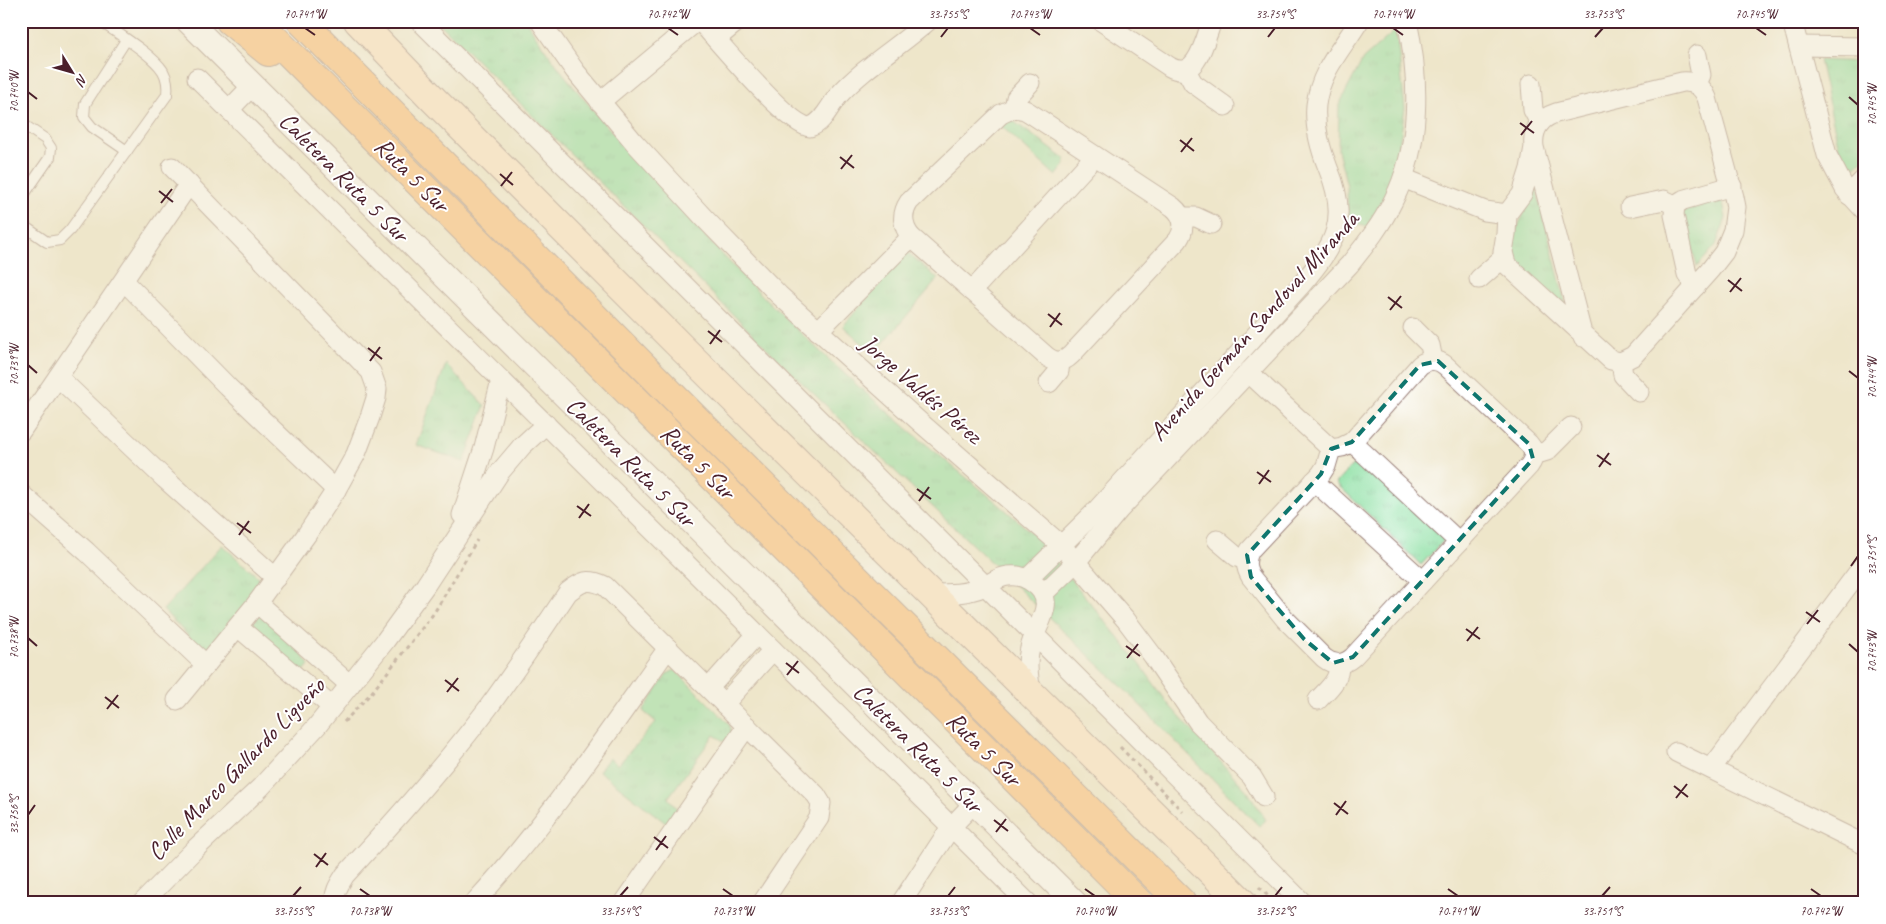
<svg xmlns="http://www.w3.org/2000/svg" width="1886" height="924" font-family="Caveat,sans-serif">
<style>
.grass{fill:url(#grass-tufts);stroke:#6a7f66}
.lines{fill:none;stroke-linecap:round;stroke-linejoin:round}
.service-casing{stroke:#9c827b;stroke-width:12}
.minor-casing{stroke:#9c827b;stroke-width:21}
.tertiary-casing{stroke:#9c827b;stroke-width:26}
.secondary-casing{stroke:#9c827b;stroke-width:30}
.motorway-casing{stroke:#9c827b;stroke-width:30}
.path{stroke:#9c827b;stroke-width:3;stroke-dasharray:4 4;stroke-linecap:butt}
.service{stroke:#fff;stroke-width:10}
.minor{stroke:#fff;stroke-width:19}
.tertiary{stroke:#fff;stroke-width:24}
.secondary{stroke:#ffe4c6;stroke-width:28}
.motorway{stroke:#ffbb71;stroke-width:28}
.marked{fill:none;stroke:#0f766e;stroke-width:4;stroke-dasharray:10 6;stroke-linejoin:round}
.ticks{fill:none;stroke:#4a1f2b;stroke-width:2}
.labels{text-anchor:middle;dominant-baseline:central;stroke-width:4;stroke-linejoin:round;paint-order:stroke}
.street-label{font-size:25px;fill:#4a1f2b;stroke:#fff}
.neatline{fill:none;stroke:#4a1f2b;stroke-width:2}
.ticks-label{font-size:12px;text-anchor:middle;fill:#4a1f2b}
</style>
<defs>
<pattern id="grass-tufts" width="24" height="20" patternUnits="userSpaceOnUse" patternTransform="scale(1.25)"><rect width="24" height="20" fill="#8adfa1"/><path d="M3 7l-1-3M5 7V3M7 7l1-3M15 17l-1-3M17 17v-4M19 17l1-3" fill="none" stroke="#79bf8b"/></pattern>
</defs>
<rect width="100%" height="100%" fill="#fff"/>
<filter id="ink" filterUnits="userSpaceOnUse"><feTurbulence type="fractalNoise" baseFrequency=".02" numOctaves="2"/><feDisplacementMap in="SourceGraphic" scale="10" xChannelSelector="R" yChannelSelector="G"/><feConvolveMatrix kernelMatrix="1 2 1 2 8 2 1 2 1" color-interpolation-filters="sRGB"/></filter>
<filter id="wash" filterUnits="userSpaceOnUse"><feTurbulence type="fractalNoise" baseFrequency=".0096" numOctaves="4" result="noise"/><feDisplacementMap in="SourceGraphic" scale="20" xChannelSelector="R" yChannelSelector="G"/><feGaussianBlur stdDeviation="1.12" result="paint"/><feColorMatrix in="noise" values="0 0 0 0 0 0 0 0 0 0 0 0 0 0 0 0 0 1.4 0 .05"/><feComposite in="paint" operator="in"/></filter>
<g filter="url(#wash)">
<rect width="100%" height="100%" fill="#eee6cb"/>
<g class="grass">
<path d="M437 21H526C553 64 586 102 619 140 693 227 773 310 858 386 890 414 923 442 956 469 984 492 1013 515 1039 540L1140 664 1169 705 1248 792 1266 820 1259 826 1122 687 794 375Z"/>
<polygon points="1396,30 1405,108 1394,178 1369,227 1348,223 1347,186 1338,150 1339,105 1363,59"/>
<polygon points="1819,60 1865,62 1865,158 1853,169 1840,153"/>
<polygon points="1009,118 1065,159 1065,165 1056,176 1000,125"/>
<polygon points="1536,187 1566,305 1521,269 1508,248"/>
<polygon points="1722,199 1726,218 1716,245 1697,267 1683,212"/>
<polygon points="907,252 938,279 874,354 843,326"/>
<polygon points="446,364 485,406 464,462 416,445"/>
<polygon points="1359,458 1445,539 1421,565 1336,483"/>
<polygon points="222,545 258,577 259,589 210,648 200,648 163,610"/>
<polygon points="260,614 292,641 309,665 302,673 249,628"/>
<polygon points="675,670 729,724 732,734 725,742 714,735 668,798 677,808 667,824 599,771 609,758 618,765 656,722 643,711 667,674"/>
</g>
</g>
<g filter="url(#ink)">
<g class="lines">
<defs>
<g id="service">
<polyline points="126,40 85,104 84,117 92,127 127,151"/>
<polyline points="21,123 45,139 51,148 50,157 21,199"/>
<path d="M21 224 47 242 60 240 70 230 167 95C168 87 167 78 163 71 153 55 117 33 100 21"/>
</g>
<g id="minor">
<polyline points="420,21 1303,903"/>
<polyline points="540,21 575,71 634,142 706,220 779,295 921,423 1061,545 1126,620 1153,656 1198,722 1252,777 1264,797"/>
<path d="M700 21C718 41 788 126 810 127 823 123 829 107 838 96 864 67 899 47 928 21"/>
<path d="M1101 21 1170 67C1197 82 1205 39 1212 21"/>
<polyline points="1792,21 1827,155 1845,189 1865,211"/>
<polyline points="716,39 738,21"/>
<polyline points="1799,46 1865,47"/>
<polyline points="1697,55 1701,75 1697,84"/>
<polyline points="1186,70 1193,83 1225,106"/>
<polyline points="197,78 1028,903"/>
<polyline points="1531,84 1533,110 1540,123"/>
<polyline points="600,102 697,21"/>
<path d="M1014 108 1025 110 1030 113 1173 207C1184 216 1186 228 1178 240L1071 355C1063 363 1055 363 1046 356L911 237C902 226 901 214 909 202L1001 114Z"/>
<polyline points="1014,108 1016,98 1030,83"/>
<polyline points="229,110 252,86"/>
<path d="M1534 147 1530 169 1522 194 1507 214 1506 234 1503 252 1506 264 1611 360 1621 362 1633 356 1710 270 1724 252 1733 230 1736 207 1734 197 1707 98C1702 86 1694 81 1682 82L1556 113C1540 118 1532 131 1534 147L1583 337"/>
<polyline points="172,167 371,372 377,389 376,398 370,417 356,454 336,490 307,534 257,603 177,700"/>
<polyline points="1403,178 1485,211 1507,214"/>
<polyline points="1849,195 1865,178"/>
<polyline points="1630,207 1664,200 1675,205"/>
<polyline points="1182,217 1196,217 1211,224"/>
<polyline points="1479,279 1503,258"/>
<polyline points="124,281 228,387 336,490"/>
<polyline points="1696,286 1687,274 1674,215 1675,205 1683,200 1732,186"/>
<polyline points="972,291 1095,156"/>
<polyline points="1413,328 1430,345 1433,360"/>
<polyline points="818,331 911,237"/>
<polyline points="1621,362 1623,375 1639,392"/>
<path d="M1248 372 1331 449 1342 447 1352 442 1420 365C1429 358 1438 359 1446 366L1529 444C1535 451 1535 458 1529 466L1353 657C1344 665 1334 666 1324 658L1285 619 1251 577C1245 567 1245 560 1250 550L1321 474 1326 466 1331 449"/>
<polyline points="58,377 165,479 276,578"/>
<polyline points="1049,383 1059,371 1060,361"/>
<polyline points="21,431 189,184"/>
<polyline points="1352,442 1459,542"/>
<polyline points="1534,455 1547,451 1571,427"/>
<polyline points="1314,481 1423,581"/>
<polyline points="21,494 87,552 206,665"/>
<polyline points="462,515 484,448 501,380"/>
<polyline points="1217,540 1237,557 1246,560"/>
<path d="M1027 579 1093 514 1301 285C1335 245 1350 220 1328 168 1320 148 1314 127 1316 105 1320 71 1342 49 1359 21"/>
<path d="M930 594C949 594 966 594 983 587 991 583 998 577 1008 576 1017 575 1026 577 1033 583 1060 602 1035 625 1030 648 1026 663 1029 679 1031 694"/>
<path d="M1043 594 1076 562 1119 510 1350 264C1366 244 1382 224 1393 201 1421 147 1420 79 1407 21"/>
<polyline points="257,603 350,685"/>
<polyline points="238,627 332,707"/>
<polyline points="709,688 757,634"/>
<path d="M1318 700C1328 689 1340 680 1339 664"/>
<polyline points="724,704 773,650"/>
<polyline points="1676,752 1865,845"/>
<polyline points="1711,769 1865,563"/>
<polyline points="142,903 195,849 260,788 317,726 385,641 425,586 500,472 522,446 546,424"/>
<path d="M335 903C333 893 340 883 345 875 395 821 444 766 488 708 516 670 542 631 568 592 582 581 588 578 605 586L816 795 821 803 819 818 762 903"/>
<path d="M474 903C546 825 606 735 668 648"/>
<polyline points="624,903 747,726"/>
<polyline points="901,903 951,827 974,803"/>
</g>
<polyline id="tertiary" points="188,21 1075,903"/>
<polyline id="secondary" points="358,21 434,100 680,346 1243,903"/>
<g id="motorway">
<polyline points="230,21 268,52"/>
<polyline points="257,21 1139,903"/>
<polyline points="301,21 693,416 1182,903"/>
</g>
</defs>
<use href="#service" class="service-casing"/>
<use href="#minor" class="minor-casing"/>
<use href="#tertiary" class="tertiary-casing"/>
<use href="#secondary" class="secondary-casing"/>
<use href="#motorway" class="motorway-casing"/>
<g class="path">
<polyline points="344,722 372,692 434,613 477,540"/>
<polyline points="1120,747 1182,811"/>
<polyline points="1259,887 1275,903"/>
</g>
<use href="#service" class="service"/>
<use href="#minor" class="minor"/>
<use href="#tertiary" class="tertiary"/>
<use href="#secondary" class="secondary"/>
<use href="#motorway" class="motorway"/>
</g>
</g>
<path d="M0 0H1886V924H0ZM1438 361 1529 444 1533 459 1353 657 1333 663 1304 639 1251 577 1247 555 1321 474 1331 449 1352 442 1420 365Z" fill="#eee6cb" fill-opacity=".55" fill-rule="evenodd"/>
<path class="marked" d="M1438 361 1529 444 1533 459 1353 657 1333 663 1304 639 1251 577 1247 555 1321 474 1331 449 1352 442 1420 365Z"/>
<path class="ticks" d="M305 28 315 35M668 28 678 35M1030 28 1040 35M1393 28 1403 35M1756 28 1766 35M941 37 948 28M1268 37 1275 28M1595 37 1603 28M28 92 37 99M1849 97 1858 105M1520 123 1534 133M1521 135 1532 121M1180 140 1194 151M1181 152 1192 138M840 157 854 168M841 169 852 155M500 174 513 185M501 186 512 172M159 191 173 202M161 203 172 189M1728 280 1742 291M1730 292 1741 278M1388 297 1402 308M1390 310 1401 296M1048 314 1062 325M1050 327 1060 313M708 331 722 342M710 344 720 330M368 348 382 359M370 361 380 347M28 365 37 373M1849 371 1858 378M1597 455 1611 465M1599 467 1609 453M1257 472 1271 482M1259 484 1269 470M917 489 931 499M919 501 929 487M577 506 591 516M579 518 589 504M237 523 251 533M239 535 249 521M1851 566 1858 556M1806 612 1820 622M1807 624 1818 610M1466 629 1480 639M28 638 37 646M1467 641 1478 627M1849 644 1858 652M1126 646 1140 656M1127 658 1138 644M786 663 799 673M787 675 798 661M445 680 459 691M447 692 458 678M105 697 119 708M107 709 118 695M1674 786 1688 797M1676 798 1687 784M1334 803 1348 814M28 815 35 805M1336 815 1346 801M994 820 1008 831M996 832 1006 819M654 837 668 848M656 850 666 836M314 854 328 865M316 867 326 853M360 889 370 896M723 889 733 896M1085 889 1095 896M1448 889 1458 896M1811 889 1821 896M293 896 301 887M620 896 628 887M948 896 955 887M1275 896 1282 887M1602 896 1610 887"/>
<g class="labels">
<g class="street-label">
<text transform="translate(412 175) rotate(45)">Ruta 5 Sur</text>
<text transform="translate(344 177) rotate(45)">Caletera Ruta 5 Sur</text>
<text transform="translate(1254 326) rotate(-48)">Avenida Germán Sandoval Miranda</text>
<text transform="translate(921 389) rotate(41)">Jorge Valdés Pérez</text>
<text transform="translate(631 462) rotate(45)">Caletera Ruta 5 Sur</text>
<text transform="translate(698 462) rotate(45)">Ruta 5 Sur</text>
<text transform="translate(918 748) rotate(45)">Caletera Ruta 5 Sur</text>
<text transform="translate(984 749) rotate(45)">Ruta 5 Sur</text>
<text transform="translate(236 769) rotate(-46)">Calle Marco Gallardo Ligueño</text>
</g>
</g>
<rect width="1886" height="924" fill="none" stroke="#fff" stroke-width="55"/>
<g transform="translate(72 72) rotate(127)" stroke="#ffffff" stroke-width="4" paint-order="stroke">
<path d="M0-4L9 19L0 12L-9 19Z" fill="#4a1f2b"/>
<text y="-8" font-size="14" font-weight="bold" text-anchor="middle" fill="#4a1f2b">N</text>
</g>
<rect x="28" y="28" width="1830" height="868" class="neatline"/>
<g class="ticks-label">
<text x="305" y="18">70.741°W</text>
<text x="668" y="18">70.742°W</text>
<text x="948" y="18">33.755°S</text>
<text x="1030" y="18">70.743°W</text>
<text x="1275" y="18">33.754°S</text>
<text x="1393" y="18">70.744°W</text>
<text x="1603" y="18">33.753°S</text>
<text x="1756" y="18">70.745°W</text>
<text transform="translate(14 92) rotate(-90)" y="4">70.740°W</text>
<text transform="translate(1872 105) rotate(-90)" y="4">70.745°W</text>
<text transform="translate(14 365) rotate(-90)" y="4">70.739°W</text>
<text transform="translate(1872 378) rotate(-90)" y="4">70.744°W</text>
<text transform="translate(1872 556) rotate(-90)" y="4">33.751°S</text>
<text transform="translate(14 638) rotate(-90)" y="4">70.738°W</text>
<text transform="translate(1872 652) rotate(-90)" y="4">70.743°W</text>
<text transform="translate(14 815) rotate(-90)" y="4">33.756°S</text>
<text x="293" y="915">33.755°S</text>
<text x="370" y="915">70.738°W</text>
<text x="620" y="915">33.754°S</text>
<text x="733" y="915">70.739°W</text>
<text x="948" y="915">33.753°S</text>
<text x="1095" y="915">70.740°W</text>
<text x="1275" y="915">33.752°S</text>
<text x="1458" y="915">70.741°W</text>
<text x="1602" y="915">33.751°S</text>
<text x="1821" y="915">70.742°W</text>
</g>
</svg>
